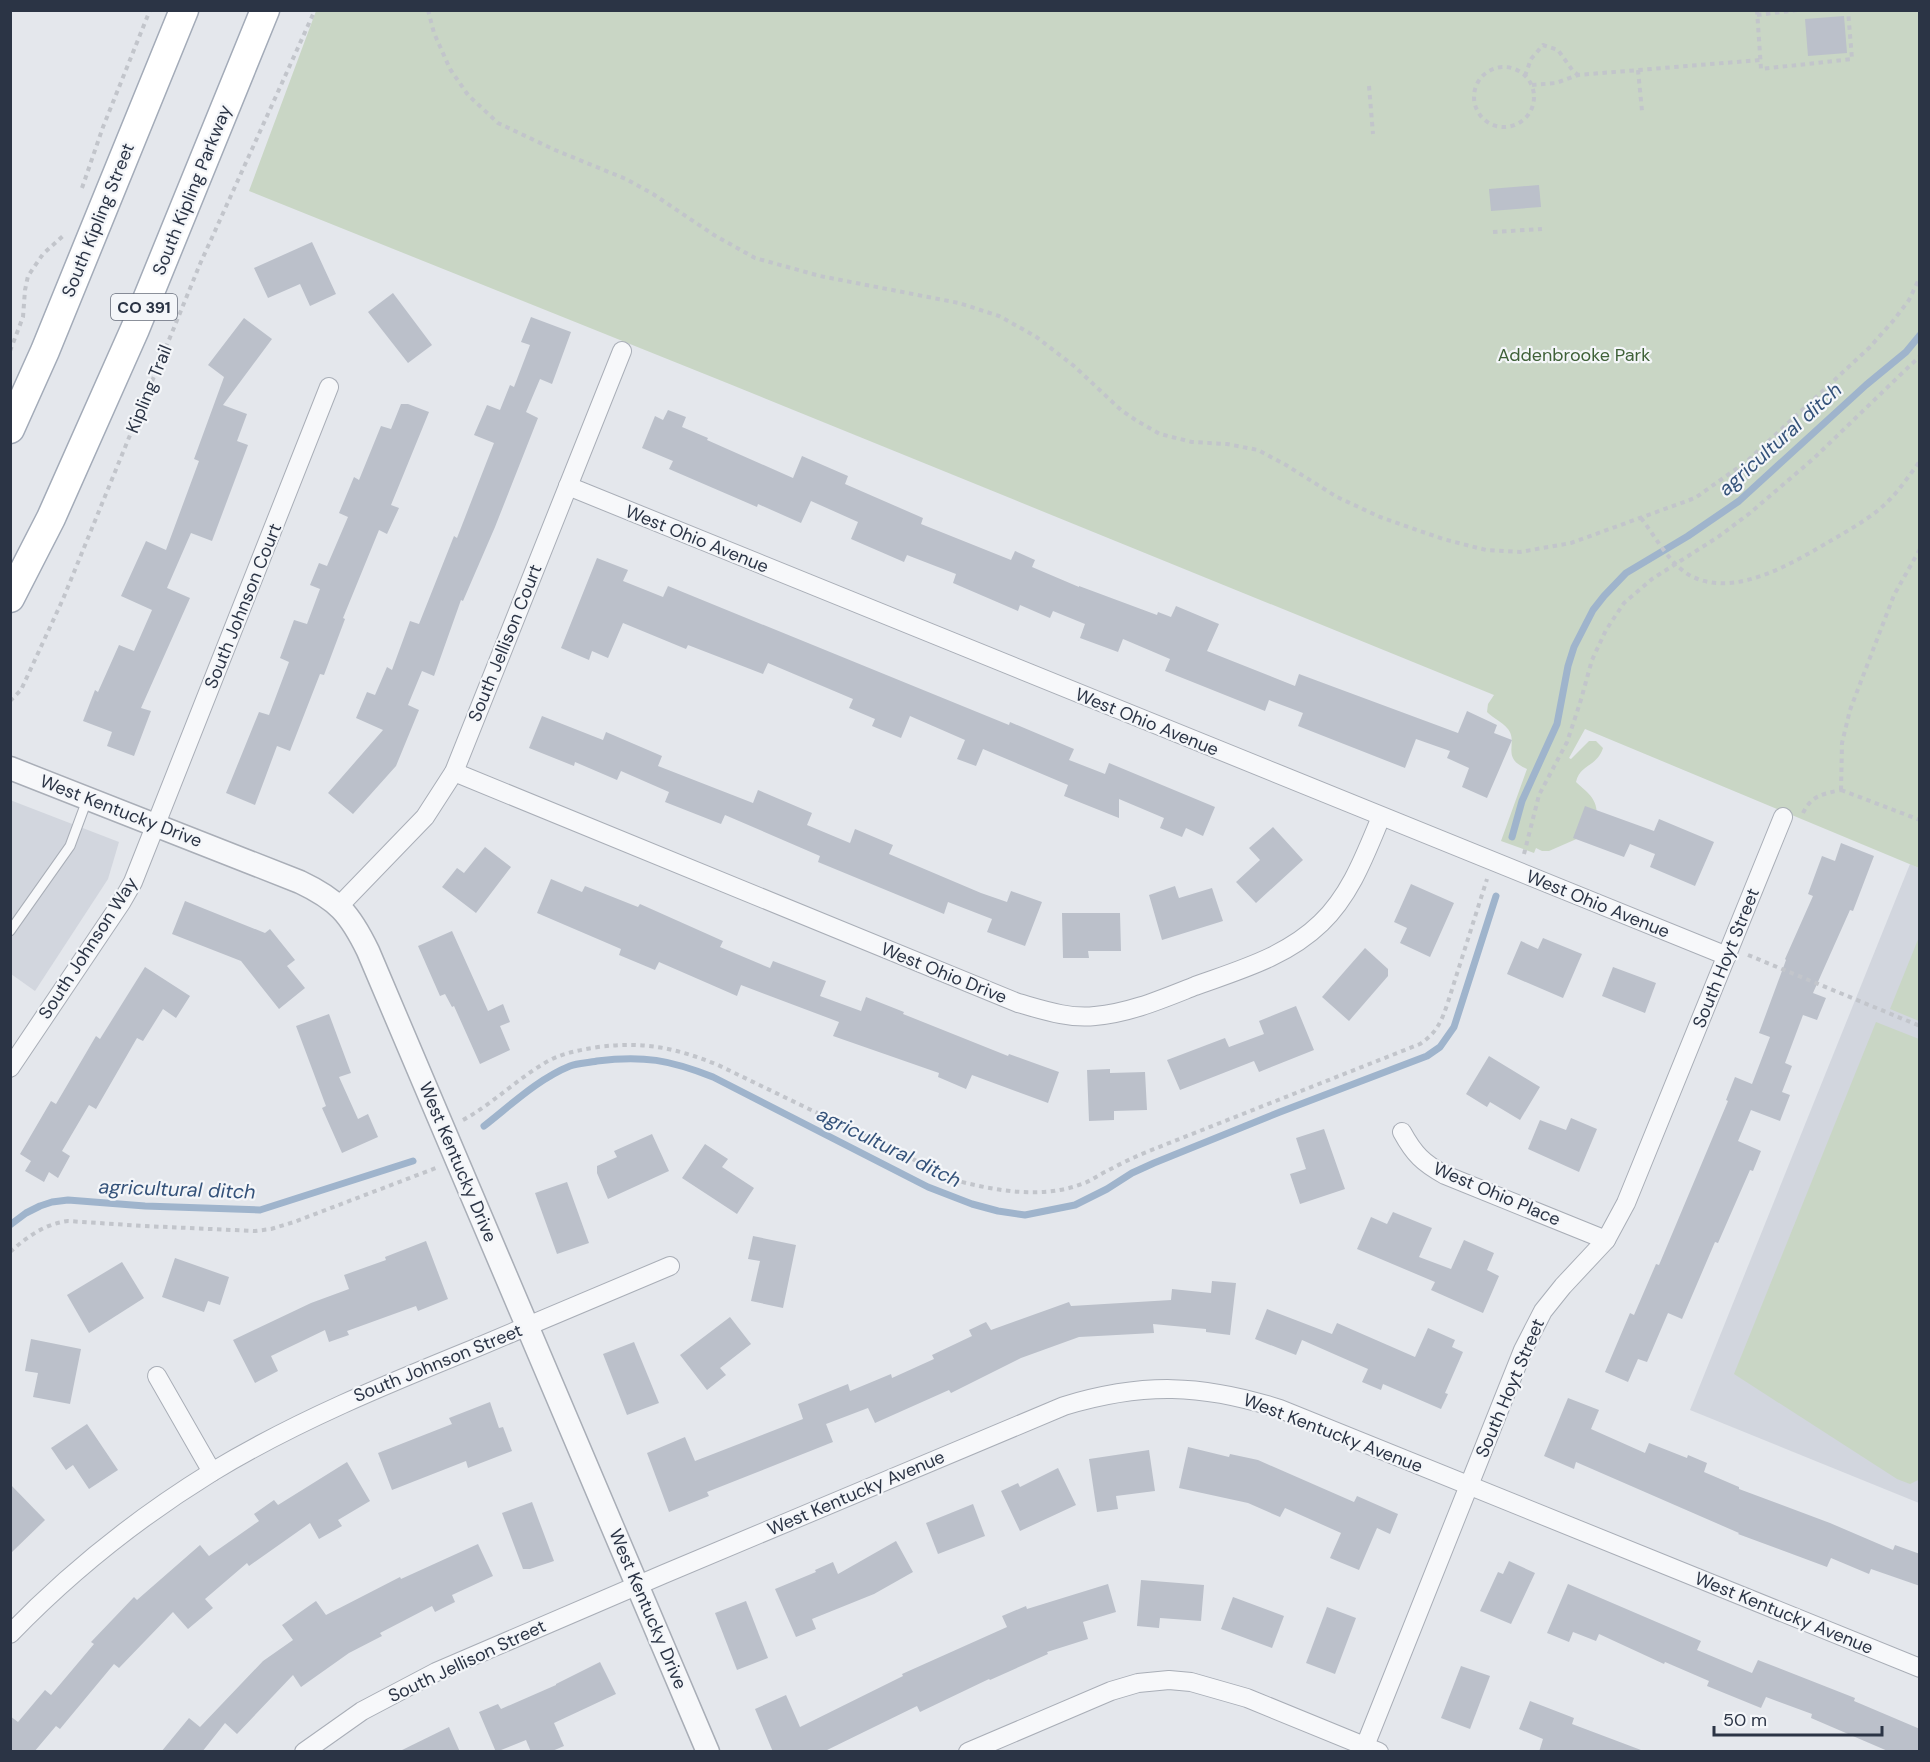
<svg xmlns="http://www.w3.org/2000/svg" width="1930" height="1762" font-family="'DM Sans',sans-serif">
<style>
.built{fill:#d2d6de}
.green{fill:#c9d6c5}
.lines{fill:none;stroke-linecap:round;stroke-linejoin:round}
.stream{stroke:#9fb4cc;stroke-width:7}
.building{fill:#bbc0ca}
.service-casing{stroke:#a9aeb7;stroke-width:11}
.minor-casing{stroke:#a9aeb7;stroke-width:20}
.tertiary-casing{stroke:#a9aeb7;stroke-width:25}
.primary-casing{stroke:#a3abb8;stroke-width:31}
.path{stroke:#c2c5cb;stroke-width:4;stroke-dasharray:4.5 4.5;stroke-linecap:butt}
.service{stroke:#f7f8fa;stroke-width:9}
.minor{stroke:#f7f8fa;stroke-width:18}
.tertiary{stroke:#f7f8fa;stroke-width:22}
.primary{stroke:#fff;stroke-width:28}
.labels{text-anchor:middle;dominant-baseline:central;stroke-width:4.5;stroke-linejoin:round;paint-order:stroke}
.shield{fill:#f4f6f9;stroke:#676e7b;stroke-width:1.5}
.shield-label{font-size:16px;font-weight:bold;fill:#2b3445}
.street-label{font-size:18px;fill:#2b3445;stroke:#f4f6f9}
.park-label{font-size:18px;fill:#3f6138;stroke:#f4f6f9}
.water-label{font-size:20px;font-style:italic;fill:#34527a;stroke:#f4f6f9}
</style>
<rect width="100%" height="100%" fill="#e4e7ec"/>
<g class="built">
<polygon points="10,800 119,842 108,879 35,991 11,974"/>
<polygon points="1910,864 1919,868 1919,1503 1690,1410"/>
</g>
<g class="green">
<path d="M316 11H1919V868L1585 729 1569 758 1571 759 1589 741H1596L1603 748C1597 767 1580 764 1576 782 1590 795 1598 799 1597 820L1581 837 1549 851H1542L1536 848 1534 853 1501 841 1527 769C1499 757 1520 742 1507 728 1503 723 1492 717 1487 712L1488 704 1494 695 732 385 249 191Z"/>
<polygon points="1919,937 1919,1021 1890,1009"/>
<polygon points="1876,1022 1919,1039 1920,1479 1910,1484 1897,1479 1734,1374"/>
</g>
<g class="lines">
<g class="stream">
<polyline points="1512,837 1522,801 1557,724 1568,666 1574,647 1593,610 1604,596 1626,573 1688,536 1739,501 1866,385 1906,352 1920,335"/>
<path d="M484 1126C511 1105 538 1079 570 1066 578 1063 588 1063 597 1061 643 1055 670 1060 713 1077L928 1187 972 1204 998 1211 1025 1215 1075 1205 1107 1189 1132 1173 1154 1163 1280 1112 1427 1056 1440 1047 1454 1027 1496 896"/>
<polyline points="10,1225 26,1213 40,1206 52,1202 68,1200 145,1206 260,1210 413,1161"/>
</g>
</g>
<g class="building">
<polygon points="1844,16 1847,53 1808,56 1805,19"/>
<polygon points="1539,185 1541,207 1491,211 1489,189"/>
<polygon points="312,242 336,294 310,306 300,284 268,298 254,268"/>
<polygon points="393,293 432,345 408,363 368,312"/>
<polygon points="531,317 571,332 552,384 540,379 526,412 538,418 495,527 463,601 461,600 434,676 422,671 408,705 419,710 396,766 353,814 328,793 383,730 356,718 367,692 375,695 387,667 392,670 410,621 419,624 454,536 457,538 494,443 474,435 487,405 500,410 510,385 514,387 530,345 521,342"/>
<polygon points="244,318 272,339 223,405 247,414 237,441 248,445 212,541 191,533 167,588 190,598 141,708 151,711 134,756 107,746 112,732 83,721 95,690 98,692 119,645 134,651 152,610 121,596 146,541 166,550 199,461 194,459 224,377 208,365"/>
<polygon points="401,404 408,404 429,412 391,505 399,508 387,534 379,530 343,618 345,619 324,675 320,674 290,751 277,746 255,805 226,793 259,712 269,715 289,662 280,658 294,620 307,624 320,589 310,585 319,563 327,566 348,517 339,513 354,477 359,480 381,426 391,429"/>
<polygon points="668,410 686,417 682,427 708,438 707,440 793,478 802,456 848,476 845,484 923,518 921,524 1011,560 1015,551 1035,560 1032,567 1079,587 1079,586 1157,615 1158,612 1171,617 1176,606 1219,624 1207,651 1295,686 1299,674 1458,733 1467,711 1497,725 1494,733 1512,740 1487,798 1462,787 1469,768 1447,758 1450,751 1416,739 1405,768 1298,726 1303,713 1269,700 1265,711 1165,671 1170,659 1123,639 1118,652 1080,638 1085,624 1053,611 1050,618 1020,605 1018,611 953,583 956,574 907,555 904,562 851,539 858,522 811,501 801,523 758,504 757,507 669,469 673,461 642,448 655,416 663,420"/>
<polygon points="597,558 628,570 623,581 663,597 668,586 1009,725 1010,722 1074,749 1069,760 1105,774 1109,763 1215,807 1203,836 1186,828 1182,837 1160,828 1164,818 1119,799 1119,818 1064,796 1068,785 983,749 976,766 957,759 965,740 910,716 901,738 872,726 875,719 849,708 853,699 768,663 763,674 688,645 686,649 623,623 608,658 592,651 589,660 561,648"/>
<polygon points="542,716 603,740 606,732 662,756 658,766 753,803 758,790 812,813 807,825 850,843 855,829 893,845 889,854 981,893 1007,902 1011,891 1042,902 1025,946 987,932 992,919 948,902 944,914 818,862 820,856 725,815 721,824 665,802 669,792 621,771 617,780 575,762 574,766 529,748"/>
<polygon points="1585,806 1654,831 1659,819 1714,842 1695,886 1650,867 1655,854 1630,844 1624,857 1573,838"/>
<polygon points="1273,827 1303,860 1256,903 1236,882 1260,860 1249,848"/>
<polygon points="1841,843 1874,856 1853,911 1850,910 1813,993 1826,998 1817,1020 1803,1015 1785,1063 1792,1066 1782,1092 1790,1095 1780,1121 1751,1110 1738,1141 1761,1151 1753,1171 1750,1170 1718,1243 1715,1242 1682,1319 1668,1313 1647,1362 1638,1359 1628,1382 1605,1372 1630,1313 1634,1315 1656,1264 1659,1265 1728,1101 1726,1100 1735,1077 1752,1084 1770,1037 1759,1033 1786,960 1785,959 1813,896 1808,894 1822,856 1835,861"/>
<polygon points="485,847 511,867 476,913 442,887 457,868 464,873"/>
<polygon points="551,879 582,892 585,886 638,907 640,904 723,941 720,947 770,968 773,961 826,981 820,996 861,1011 866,997 904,1012 903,1014 1008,1056 1009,1054 1059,1072 1048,1103 972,1075 966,1089 938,1077 939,1073 833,1036 839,1022 741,985 737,996 659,962 655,970 619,955 621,949 537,913"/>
<polygon points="1411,884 1454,903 1430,957 1400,943 1407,928 1394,922"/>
<polygon points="1175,886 1179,898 1212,888 1223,921 1162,940 1149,895"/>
<polygon points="185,901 265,933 270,929 295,960 287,966 305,988 279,1009 241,961 172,934"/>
<polygon points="1062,913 1120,913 1121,951 1088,951 1089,958 1063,958"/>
<polygon points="452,931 488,1011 503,1004 510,1022 500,1026 510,1050 480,1064 454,1006 452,1007 445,994 440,996 418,946"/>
<polygon points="1543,938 1582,954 1563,998 1507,974 1521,941 1538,949"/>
<polygon points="1365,948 1388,969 1388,976 1349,1021 1322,997"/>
<polygon points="145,967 190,996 176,1018 163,1009 143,1041 137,1038 96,1109 89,1105 62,1151 70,1156 58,1178 49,1172 44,1182 25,1171 31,1161 20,1154 51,1101 56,1104 96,1036 100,1039"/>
<polygon points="1613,967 1656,983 1645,1013 1602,996"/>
<polygon points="1296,1006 1314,1050 1259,1072 1254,1061 1180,1090 1167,1060 1225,1038 1229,1047 1264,1034 1259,1021"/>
<polygon points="329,1014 351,1073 339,1077 358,1119 368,1114 378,1137 342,1153 322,1108 326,1106 296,1026"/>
<polygon points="1489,1056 1540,1087 1520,1120 1490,1102 1487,1107 1466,1094"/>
<polygon points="1110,1069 1110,1073 1145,1072 1147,1110 1114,1111 1114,1120 1089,1121 1087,1070"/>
<polygon points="1571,1118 1597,1129 1579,1172 1528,1149 1540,1120 1566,1130"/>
<polygon points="1324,1129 1345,1189 1300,1204 1290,1174 1306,1169 1296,1138"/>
<polygon points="652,1134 669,1171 608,1199 597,1173 597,1166 617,1157 614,1151"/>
<polygon points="705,1144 728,1159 722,1167 754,1188 737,1214 682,1178"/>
<polygon points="567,1182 589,1243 557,1254 535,1193"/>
<polygon points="1393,1212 1432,1228 1419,1257 1451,1269 1464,1240 1494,1253 1487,1270 1499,1276 1483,1313 1431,1290 1435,1282 1357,1249 1371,1217 1387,1224"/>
<polygon points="753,1236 796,1245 783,1308 751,1301 760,1261 748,1259"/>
<polygon points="426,1241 448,1299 418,1311 416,1306 347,1331 349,1335 329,1342 325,1330 271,1356 278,1371 255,1383 233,1340 311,1303 349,1289 344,1275 386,1260 385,1257"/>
<polygon points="175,1258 229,1277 220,1305 208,1301 204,1312 162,1297"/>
<polygon points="122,1262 144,1298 89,1333 67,1295"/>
<polygon points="1212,1281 1236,1283 1230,1335 1206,1332 1206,1329 1153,1324 1154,1333 1079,1337 1021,1358 951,1393 949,1390 875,1423 868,1408 826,1424 833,1442 707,1492 709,1496 669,1512 647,1453 685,1437 695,1461 803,1419 798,1404 848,1384 850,1391 891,1374 892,1378 934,1359 932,1355 972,1336 969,1330 986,1322 991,1330 1069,1302 1071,1306 1171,1300 1172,1289 1211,1293"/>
<polygon points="1267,1309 1332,1334 1337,1323 1415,1357 1428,1328 1455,1340 1452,1347 1463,1352 1445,1393 1448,1394 1441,1409 1383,1384 1381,1390 1362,1382 1368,1369 1302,1340 1296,1355 1255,1339"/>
<polygon points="730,1317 751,1344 720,1368 726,1375 707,1390 680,1355"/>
<polygon points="31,1339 81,1349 70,1404 33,1397 38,1373 25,1371"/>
<polygon points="634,1342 659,1403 627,1415 603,1354"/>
<polygon points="1568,1398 1599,1410 1591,1429 1645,1453 1649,1443 1687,1458 1688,1455 1707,1463 1704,1472 1739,1487 1739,1489 1830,1523 1893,1550 1895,1545 1920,1554 1920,1586 1871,1569 1869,1574 1831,1558 1827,1567 1738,1534 1739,1533 1576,1462 1574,1469 1544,1456"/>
<polygon points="490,1402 499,1428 503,1427 512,1451 468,1468 466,1461 392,1490 378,1453 452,1424 449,1418"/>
<polygon points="87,1424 118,1470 89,1489 73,1465 66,1470 51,1448"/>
<polygon points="1188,1447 1229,1457 1230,1454 1258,1460 1354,1502 1357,1496 1398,1514 1390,1534 1377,1528 1359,1570 1330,1558 1341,1533 1285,1508 1280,1517 1248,1503 1179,1488"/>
<polygon points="1149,1450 1155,1491 1116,1496 1118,1509 1097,1512 1089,1459"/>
<polygon points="347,1462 370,1501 338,1520 342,1526 319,1539 310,1523 249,1566 247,1563 205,1599 213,1608 188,1629 173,1612 119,1668 114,1664 60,1729 56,1726 34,1752 10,1752 10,1716 18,1722 45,1690 51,1695 94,1644 91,1642 134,1597 137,1600 200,1545 209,1556 259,1521 254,1514 274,1500 278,1505"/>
<polygon points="1058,1468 1076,1505 1020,1531 1001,1491 1018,1483 1020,1487"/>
<polygon points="10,1484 45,1520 10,1554"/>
<polygon points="532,1502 554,1561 530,1569 523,1569 502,1513"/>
<polygon points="973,1504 985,1536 938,1554 926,1523"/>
<polygon points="896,1541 913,1572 874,1594 812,1619 816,1629 796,1637 775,1589 816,1572 815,1570 833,1562 838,1574"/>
<polygon points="478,1544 493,1576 452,1595 455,1602 435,1612 432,1606 380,1633 382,1636 349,1653 301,1687 293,1675 237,1734 225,1723 202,1752 161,1752 189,1718 200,1727 263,1661 293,1640 282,1625 316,1601 326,1615 400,1577 401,1579"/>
<polygon points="1509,1561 1535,1573 1511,1624 1480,1611 1498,1572 1503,1574"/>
<polygon points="1141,1580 1204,1585 1201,1621 1160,1618 1159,1628 1137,1626"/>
<polygon points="1108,1584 1116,1612 1083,1622 1088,1639 1047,1652 1048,1654 990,1680 989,1679 920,1712 917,1706 823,1752 773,1752 755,1709 786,1695 800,1727 903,1676 902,1674 1007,1627 1002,1616 1026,1606 1027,1609"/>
<polygon points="1568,1584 1701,1641 1697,1650 1752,1673 1758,1660 1855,1698 1854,1701 1920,1729 1920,1752 1890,1752 1811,1718 1812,1714 1766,1697 1761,1708 1707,1686 1709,1681 1665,1662 1664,1664 1599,1634 1596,1641 1573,1632 1569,1642 1547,1633"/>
<polygon points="1233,1597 1284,1616 1272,1648 1221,1629"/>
<polygon points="746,1601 768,1658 737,1670 715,1613"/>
<polygon points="1327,1607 1356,1618 1335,1674 1306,1663"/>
<polygon points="600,1662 616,1694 554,1723 564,1746 550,1752 531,1752 526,1740 496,1752 479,1712 498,1704 501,1709 556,1685 556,1684"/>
<polygon points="1461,1666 1490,1676 1470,1729 1441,1718"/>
<polygon points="1530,1701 1574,1718 1572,1724 1641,1750 1640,1752 1539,1752 1543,1739 1519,1729"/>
<polygon points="449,1727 460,1752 398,1752"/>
</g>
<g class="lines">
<defs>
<polyline id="service" points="10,931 70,846 87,800"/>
<g id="minor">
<polyline points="568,486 1727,956"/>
<path d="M454 772 1018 1003C1043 1010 1069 1019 1095 1016 1130 1013 1162 999 1195 986 1239 970 1286 957 1321 923 1351 894 1365 855 1381 817"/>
<polyline points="340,905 425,817 454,772 622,351"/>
<polyline points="10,1068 121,903 133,882 329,387"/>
<path d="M1402 1132C1414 1154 1423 1163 1445 1175L1606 1240"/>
<polyline points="157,1376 212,1472"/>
<path d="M10 1634C70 1572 139 1517 212 1472 296 1421 387 1384 478 1347 542 1320 606 1293 670 1266"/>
<polyline points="1365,1746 1523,1350 1543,1311 1563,1286 1606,1240 1626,1203 1783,817"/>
<path d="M304 1752 362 1711 436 1672 664 1574 1064 1406C1143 1382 1202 1384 1280 1409L1920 1668"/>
<polyline points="968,1752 1111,1691 1138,1683 1169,1680 1191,1682 1247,1698 1379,1752"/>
</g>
<path id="tertiary" d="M10 768 300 882C338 900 350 914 368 951L708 1752"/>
<g id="primary">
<polyline points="10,429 45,351 184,10"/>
<polyline points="10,598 51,518 135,329 265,10"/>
</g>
</defs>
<use href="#service" class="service-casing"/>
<use href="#minor" class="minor-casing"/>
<use href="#tertiary" class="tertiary-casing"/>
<use href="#primary" class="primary-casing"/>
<g class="path">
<polyline points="428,10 434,33 450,69 468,95 498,123 555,150 626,179 653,194 714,235 755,258 820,276 959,303 999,316 1035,336 1074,366 1121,410 1137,421 1160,434 1192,442 1227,444 1258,450 1286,465 1337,497 1380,517 1443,539 1486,550 1520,552 1571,543 1695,498 1746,462 1869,348 1893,321 1909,300 1920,277"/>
<polyline points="1757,10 1761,69 1852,59 1848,10"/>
<polyline points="1757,15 1798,10"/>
<circle cx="1504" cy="97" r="30"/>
<polyline points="1638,70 1642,111"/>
<polyline points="1525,76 1531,59 1543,45 1558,50 1573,71 1578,75"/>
<polyline points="1532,85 1556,83 1578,75 1760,60"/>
<polyline points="1369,86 1373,134"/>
<polyline points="82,188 103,127 150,10"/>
<polyline points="1493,232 1542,229"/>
<polyline points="10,351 23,317 25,290 28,276 43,254 63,236"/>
<path d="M1641 518C1656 537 1669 564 1691 576 1736 599 1794 562 1832 540 1849 530 1867 520 1882 507 1897 494 1908 477 1920 461"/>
<polyline points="10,701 21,690 63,599 200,264 315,10"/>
<polyline points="1841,790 1842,743 1850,710 1894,595 1920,549"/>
<polyline points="1841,790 1920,820"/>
<path d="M1803 813C1811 796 1822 794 1841 790"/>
<polyline points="1524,854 1539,795 1567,742 1580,703 1592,660 1606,630 1624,603 1652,579 1718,537 1750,513 1813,459 1920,356"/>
<polyline points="1748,955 1920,1026"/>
<path d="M463 1120C494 1103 519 1077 550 1060 566 1052 581 1050 598 1047 644 1041 676 1048 718 1065L958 1181C998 1191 1042 1199 1082 1184 1091 1181 1098 1175 1107 1171 1120 1164 1134 1157 1149 1151L1420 1044C1437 1033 1442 1020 1448 1002L1487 879"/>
<path d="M10 1252C28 1236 45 1224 68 1221L144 1226 255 1231 271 1229 294 1222 436 1168"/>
</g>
<use href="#service" class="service"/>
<use href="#minor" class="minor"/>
<use href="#tertiary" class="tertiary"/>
<use href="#primary" class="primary"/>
</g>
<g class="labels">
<rect class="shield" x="111" y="294" width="66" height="26" rx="4.5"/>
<g class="shield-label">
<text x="144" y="307">CO 391</text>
</g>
<g class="street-label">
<text transform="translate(192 190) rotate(-68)">South Kipling Parkway</text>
<text transform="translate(98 220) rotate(-68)">South Kipling Street</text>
<text transform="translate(149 389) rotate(-68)">Kipling Trail</text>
<text transform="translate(697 539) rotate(22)">West Ohio Avenue</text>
<text transform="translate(243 606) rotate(-68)">South Johnson Court</text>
<text transform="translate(505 643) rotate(-68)">South Jellison Court</text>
<text transform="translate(1147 722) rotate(22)">West Ohio Avenue</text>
<text transform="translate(121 811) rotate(21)">West Kentucky Drive</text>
<text transform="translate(1598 904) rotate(22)">West Ohio Avenue</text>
<text transform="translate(88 948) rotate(-57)">South Johnson Way</text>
<text transform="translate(1726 958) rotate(-68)">South Hoyt Street</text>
<text transform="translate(944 973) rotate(22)">West Ohio Drive</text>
<text transform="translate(458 1162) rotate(67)">West Kentucky Drive</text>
<text transform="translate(1497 1194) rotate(23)">West Ohio Place</text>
<text transform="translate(438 1363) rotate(-22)">South Johnson Street</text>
<text transform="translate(1510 1388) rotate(-67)">South Hoyt Street</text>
<text transform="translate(1333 1433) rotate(21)">West Kentucky Avenue</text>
<text transform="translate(856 1493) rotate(-23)">West Kentucky Avenue</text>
<text transform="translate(648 1609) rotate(67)">West Kentucky Drive</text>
<text transform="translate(1784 1613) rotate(22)">West Kentucky Avenue</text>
<text transform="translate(467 1661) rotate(-25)">South Jellison Street</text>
</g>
<g class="park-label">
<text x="1574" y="355">Addenbrooke Park</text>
</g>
<g class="water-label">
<text transform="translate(1780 439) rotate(-42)">agricultural ditch</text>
<text transform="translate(889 1147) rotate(26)">agricultural ditch</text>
<text transform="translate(177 1189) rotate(2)">agricultural ditch</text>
</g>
</g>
<rect width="1930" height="1762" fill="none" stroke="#2b3445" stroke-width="24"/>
<path d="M1714 1726v9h168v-9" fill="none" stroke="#2b3445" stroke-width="3"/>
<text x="1723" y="1726" font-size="18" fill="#2b3445" stroke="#f4f6f9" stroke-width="4.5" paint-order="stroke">50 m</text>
</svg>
